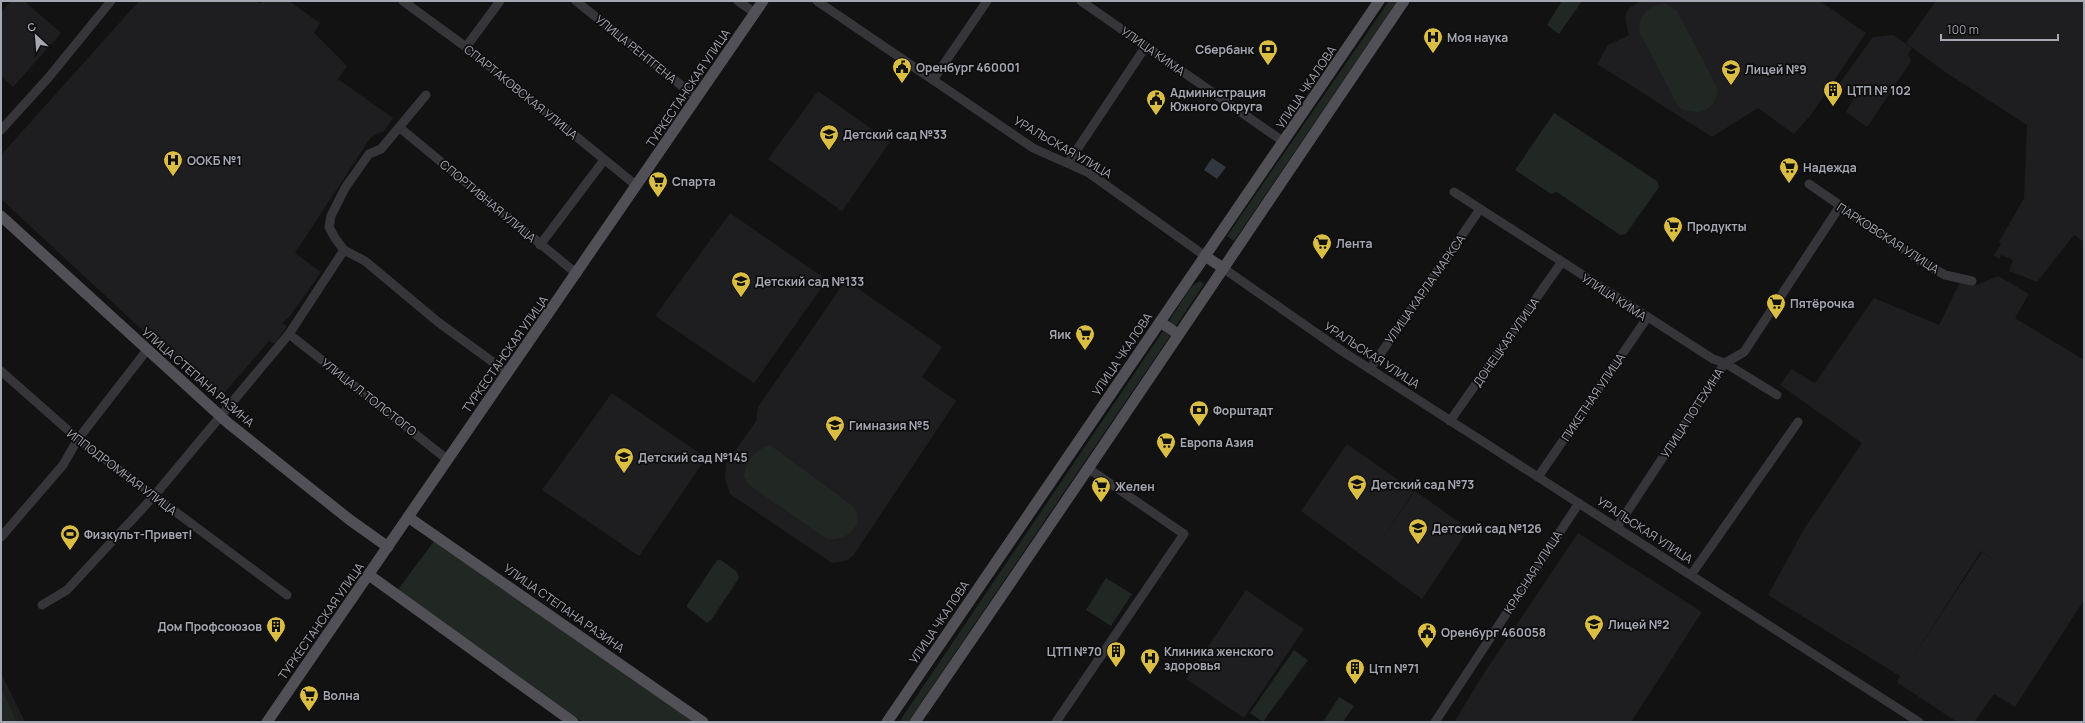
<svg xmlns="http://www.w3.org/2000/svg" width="2085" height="723" font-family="Manrope,sans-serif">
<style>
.built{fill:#1e1e20;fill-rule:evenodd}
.green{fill:#212722}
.water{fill:#31373e}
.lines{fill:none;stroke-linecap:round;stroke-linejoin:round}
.minor{stroke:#35353a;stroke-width:9}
.major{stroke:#505056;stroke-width:11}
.labels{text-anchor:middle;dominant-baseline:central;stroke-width:3.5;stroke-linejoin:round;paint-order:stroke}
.poi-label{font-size:12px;font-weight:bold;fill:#a5a7b2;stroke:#0d0d0e;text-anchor:start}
.street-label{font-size:12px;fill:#a5a7b2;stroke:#0d0d0e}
</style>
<rect width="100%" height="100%" fill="#121213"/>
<g class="built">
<polygon points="11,1 24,1 61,33 13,87 1,76 1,12"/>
<polygon points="139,1 255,1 260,4 262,1 289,1 320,23 314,33 347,66 338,79 393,118 384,131 371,137 295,253 321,272 290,316 282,323 287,326 275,344 269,341 225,392 213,392 152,339 1,199 1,155"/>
<polygon points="1641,1 1820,1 1866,33 1811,115 1794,134 1758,108 1712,137 1597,64 1608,45 1629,35 1625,18 1628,9"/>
<polygon points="1936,1 2084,1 2084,242 2074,235 2037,282 2009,271 2013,260 2001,255 1999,259 1994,255 2001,244 1999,242 2024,198 2027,125 1945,72 1906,43"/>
<polygon points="1893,35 1912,48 1908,54 1911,61 1867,127 1846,112 1855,96 1839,84 1873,37"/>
<polygon points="818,91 890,142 842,211 768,159"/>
<polygon points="730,213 827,280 754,383 655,316"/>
<path d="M1998 276 2029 294 2015 318 2084 360V600L2015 707 1994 694 1974 722H1957L1898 683 1897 681 1900 676 1768 595 1804 529 1862 443 1780 385 1791 369 1815 383 1874 298 1939 325 1960 282 1977 285ZM1981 551 2018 576 2020 573 2018 576 1982 552 1907 666Z"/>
<polygon points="846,280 942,347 922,377 956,401 853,556 846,561 832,563 730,494 725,478 726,464 756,421 758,407"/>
<polygon points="612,393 706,458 639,556 542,490"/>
<polygon points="1347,444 1414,491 1380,542 1415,491 1469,529 1422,599 1301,511"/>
<polygon points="1578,533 1702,612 1631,722 1454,722 1486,670"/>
<polygon points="1246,590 1304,629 1244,718 1186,679"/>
<polygon points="1,673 25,722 1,722"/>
</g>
<g class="green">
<polygon points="1389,1 1397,1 1234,241 1227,236"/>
<polygon points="1562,1 1582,1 1559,34 1547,25"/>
<path d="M1664 3 1677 11 1718 89C1714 113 1700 116 1679 108L1639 31C1640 13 1647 8 1664 3Z"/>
<polygon points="1554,113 1657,181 1659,187 1626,234 1620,235 1557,192 1551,194 1515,170"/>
<polygon points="1200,281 1204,284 1176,326 1173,326 1169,321 1191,287"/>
<polygon points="1163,331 1170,336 908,722 899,722"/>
<path d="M770 445 853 506C866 526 847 541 827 539L749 485 744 476C747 459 753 451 770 445Z"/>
<polygon points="434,541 695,722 583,722 397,591"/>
<polygon points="717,560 721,560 737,572 739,578 711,620 707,623 687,607 687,605"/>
<polygon points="1106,578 1132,594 1111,626 1086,610"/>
<polygon points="1294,650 1308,660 1263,722 1250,713"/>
<polygon points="1,688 17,722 1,722"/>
<polygon points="1339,697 1354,706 1343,722 1323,722"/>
</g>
<polygon class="water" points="1212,158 1226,167 1217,179 1204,170"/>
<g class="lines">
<g class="minor">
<polyline points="403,1 466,47 637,186"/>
<polyline points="576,1 697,98"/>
<polyline points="738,1 755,13"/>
<polyline points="817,1 1033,148 1089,173 1205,256"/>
<polyline points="1081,1 1284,142"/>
<polyline points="466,47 500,1"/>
<polyline points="933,80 987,1"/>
<polyline points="400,128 577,274"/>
<polyline points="1,130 49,77 111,1"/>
<polyline points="1068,163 1146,46"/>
<polyline points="1809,184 1919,260 1945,275 1972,281"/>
<polyline points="1454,192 1713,359 1725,363 1777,395"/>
<polyline points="540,245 604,160"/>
<polyline points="344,250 365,261 438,322 508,373"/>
<polyline points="1223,268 1342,351 1919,722"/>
<polyline points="289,334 448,460"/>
<polyline points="1370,369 1480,209"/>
<polyline points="1,371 78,439 287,595"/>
<polyline points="1450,421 1561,263"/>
<polyline points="1538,477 1647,318"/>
<polyline points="1617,527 1725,363 1744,352 1840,206"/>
<polyline points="1,537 63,465 78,439 147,350"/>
<polyline points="1691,575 1798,422"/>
<polyline points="42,605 67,590 154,496 289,334 344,250 335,238 329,227 331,216 345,188 369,154 381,149 426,95"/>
<polyline points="1056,722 1184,534 1089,469"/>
<polyline points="1435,722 1579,503"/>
</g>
<g class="major">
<polyline points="1,216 228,423 350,520 388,547"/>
<polyline points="1205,256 1223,268"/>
<polyline points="1160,322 1178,334"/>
<polyline points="408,517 703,722"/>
<polyline points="369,575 573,722"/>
<polyline points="267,722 763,1"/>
<polyline points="887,722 1379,1"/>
<path d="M915 722C1080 483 1241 241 1404 1"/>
</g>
</g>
<defs>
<symbol id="hospital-pin" viewBox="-11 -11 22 30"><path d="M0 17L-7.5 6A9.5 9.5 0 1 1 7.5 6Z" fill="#dabd43" stroke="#0d0d0e"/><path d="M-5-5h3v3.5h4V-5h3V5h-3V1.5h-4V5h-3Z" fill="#111"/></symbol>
<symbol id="bank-pin" viewBox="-11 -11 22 30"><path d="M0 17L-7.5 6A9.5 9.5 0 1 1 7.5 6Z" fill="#dabd43" stroke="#0d0d0e"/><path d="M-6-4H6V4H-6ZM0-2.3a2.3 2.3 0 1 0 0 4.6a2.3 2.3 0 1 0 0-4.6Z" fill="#111"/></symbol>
<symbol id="civic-pin" viewBox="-11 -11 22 30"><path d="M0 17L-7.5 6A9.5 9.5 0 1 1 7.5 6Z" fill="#dabd43" stroke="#0d0d0e"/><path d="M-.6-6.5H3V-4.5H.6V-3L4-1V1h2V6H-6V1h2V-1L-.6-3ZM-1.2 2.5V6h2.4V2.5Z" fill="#111"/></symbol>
<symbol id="school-pin" viewBox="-11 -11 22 30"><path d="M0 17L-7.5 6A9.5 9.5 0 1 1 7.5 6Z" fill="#dabd43" stroke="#0d0d0e"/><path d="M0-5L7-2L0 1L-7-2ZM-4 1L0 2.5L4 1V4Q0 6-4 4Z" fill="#111"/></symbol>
<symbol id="building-pin" viewBox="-11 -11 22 30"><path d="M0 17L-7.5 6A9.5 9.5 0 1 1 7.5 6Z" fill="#dabd43" stroke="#0d0d0e"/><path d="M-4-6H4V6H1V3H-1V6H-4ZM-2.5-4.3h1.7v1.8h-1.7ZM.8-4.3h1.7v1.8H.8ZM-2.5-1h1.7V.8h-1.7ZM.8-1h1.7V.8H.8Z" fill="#111"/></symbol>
<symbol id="supermarket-pin" viewBox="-11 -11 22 30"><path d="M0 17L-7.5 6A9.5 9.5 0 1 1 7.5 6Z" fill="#dabd43" stroke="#0d0d0e"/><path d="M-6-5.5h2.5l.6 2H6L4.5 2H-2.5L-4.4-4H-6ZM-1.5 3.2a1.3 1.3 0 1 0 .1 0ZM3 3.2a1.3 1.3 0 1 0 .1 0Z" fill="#111"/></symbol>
<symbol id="stadium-pin" viewBox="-11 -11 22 30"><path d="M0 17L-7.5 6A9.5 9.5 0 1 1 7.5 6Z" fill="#dabd43" stroke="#0d0d0e"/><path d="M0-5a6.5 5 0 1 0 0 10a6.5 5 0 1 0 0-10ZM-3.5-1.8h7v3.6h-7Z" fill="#111"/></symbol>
</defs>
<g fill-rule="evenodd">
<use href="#hospital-pin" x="1422" y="26" width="22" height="30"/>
<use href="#bank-pin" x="1257" y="38" width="22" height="30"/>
<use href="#civic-pin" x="891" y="56" width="22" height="30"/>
<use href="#school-pin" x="1720" y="58" width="22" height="30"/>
<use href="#building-pin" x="1822" y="79" width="22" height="30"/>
<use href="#civic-pin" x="1145" y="88" width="22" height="30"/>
<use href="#school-pin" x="818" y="123" width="22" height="30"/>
<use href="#hospital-pin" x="162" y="149" width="22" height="30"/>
<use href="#supermarket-pin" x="1778" y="156" width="22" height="30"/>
<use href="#supermarket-pin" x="647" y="170" width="22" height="30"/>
<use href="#supermarket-pin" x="1662" y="215" width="22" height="30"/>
<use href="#supermarket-pin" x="1311" y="232" width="22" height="30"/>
<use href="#school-pin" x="730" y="270" width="22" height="30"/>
<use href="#supermarket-pin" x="1765" y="292" width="22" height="30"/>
<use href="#supermarket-pin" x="1074" y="323" width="22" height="30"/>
<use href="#bank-pin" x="1188" y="399" width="22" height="30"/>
<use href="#school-pin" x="824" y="414" width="22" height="30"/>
<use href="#supermarket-pin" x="1155" y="431" width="22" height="30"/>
<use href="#school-pin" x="613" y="446" width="22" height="30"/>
<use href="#school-pin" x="1346" y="473" width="22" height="30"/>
<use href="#supermarket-pin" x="1090" y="475" width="22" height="30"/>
<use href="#school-pin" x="1407" y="517" width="22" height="30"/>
<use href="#stadium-pin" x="59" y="523" width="22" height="30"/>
<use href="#school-pin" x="1583" y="613" width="22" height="30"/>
<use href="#building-pin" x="265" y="615" width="22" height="30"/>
<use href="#civic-pin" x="1416" y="621" width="22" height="30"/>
<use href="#building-pin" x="1105" y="640" width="22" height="30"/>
<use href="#hospital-pin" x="1139" y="647" width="22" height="30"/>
<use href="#building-pin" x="1344" y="657" width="22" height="30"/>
<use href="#supermarket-pin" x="298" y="684" width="22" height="30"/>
</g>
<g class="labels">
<g class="poi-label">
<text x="1447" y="37">Моя наука</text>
<text x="1254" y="49" text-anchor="end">Сбербанк</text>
<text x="916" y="67">Оренбург 460001</text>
<text x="1745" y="69">Лицей №9</text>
<text x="1847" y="90">ЦТП № 102</text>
<text x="1170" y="92">Администрация<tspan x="1170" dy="14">Южного Округа</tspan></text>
<text x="843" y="134">Детский сад №33</text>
<text x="187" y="160">ООКБ №1</text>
<text x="1803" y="167">Надежда</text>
<text x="672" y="181">Спарта</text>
<text x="1687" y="226">Продукты</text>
<text x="1336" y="243">Лента</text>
<text x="755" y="281">Детский сад №133</text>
<text x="1790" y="303">Пятёрочка</text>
<text x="1071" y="334" text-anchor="end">Яик</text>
<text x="1213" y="410">Форштадт</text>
<text x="849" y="425">Гимназия №5</text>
<text x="1180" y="442">Европа Азия</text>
<text x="638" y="457">Детский сад №145</text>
<text x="1371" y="484">Детский сад №73</text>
<text x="1115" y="486">Желен</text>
<text x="1432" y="528">Детский сад №126</text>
<text x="84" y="534">Физкульт-Привет!</text>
<text x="1608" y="624">Лицей №2</text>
<text x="262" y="626" text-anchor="end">Дом Профсоюзов</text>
<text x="1441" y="632">Оренбург 460058</text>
<text x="1102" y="651" text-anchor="end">ЦТП №70</text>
<text x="1164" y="651">Клиника женского<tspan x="1164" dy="14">здоровья</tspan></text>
<text x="1369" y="668">Цтп №71</text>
<text x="323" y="695">Волна</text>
</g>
<g class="street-label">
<text transform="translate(636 49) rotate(39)">УЛИЦА РЕНТГЕНА</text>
<text transform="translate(1153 51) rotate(35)">УЛИЦА КИМА</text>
<text transform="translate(1306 87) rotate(-56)">УЛИЦА ЧКАЛОВА</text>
<text transform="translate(688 88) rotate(-56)">ТУРКЕСТАНСКАЯ УЛИЦА</text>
<text transform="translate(521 92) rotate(39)">СПАРТАКОВСКАЯ УЛИЦА</text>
<text transform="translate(1063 147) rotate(30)">УРАЛЬСКАЯ УЛИЦА</text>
<text transform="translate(488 201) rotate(40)">СПОРТИВНАЯ УЛИЦА</text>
<text transform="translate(1888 238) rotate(33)">ПАРКОВСКАЯ УЛИЦА</text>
<text transform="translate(1425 289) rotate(-55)">УЛИЦА КАРЛА МАРКСА</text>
<text transform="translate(1614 297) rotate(33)">УЛИЦА КИМА</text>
<text transform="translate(1506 342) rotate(-55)">ДОНЕЦКАЯ УЛИЦА</text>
<text transform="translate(505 354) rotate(-55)">ТУРКЕСТАНСКАЯ УЛИЦА</text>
<text transform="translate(1122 354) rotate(-56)">УЛИЦА ЧКАЛОВА</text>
<text transform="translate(1372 355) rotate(33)">УРАЛЬСКАЯ УЛИЦА</text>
<text transform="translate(198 377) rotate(41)">УЛИЦА СТЕПАНА РАЗИНА</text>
<text transform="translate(369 397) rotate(38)">УЛИЦА Л.ТОЛСТОГО</text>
<text transform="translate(1593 397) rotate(-56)">ПИКЕТНАЯ УЛИЦА</text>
<text transform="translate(1692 413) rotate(-57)">УЛИЦА ПОТЕХИНА</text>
<text transform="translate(122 472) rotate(37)">ИППОДРОМНАЯ УЛИЦА</text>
<text transform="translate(1645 530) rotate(33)">УРАЛЬСКАЯ УЛИЦА</text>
<text transform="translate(1533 572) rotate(-57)">КРАСНАЯ УЛИЦА</text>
<text transform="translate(564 608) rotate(35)">УЛИЦА СТЕПАНА РАЗИНА</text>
<text transform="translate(321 621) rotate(-55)">ТУРКЕСТАНСКАЯ УЛИЦА</text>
<text transform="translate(939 622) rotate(-56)">УЛИЦА ЧКАЛОВА</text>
</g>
</g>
<rect width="2085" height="723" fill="none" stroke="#a5a7b2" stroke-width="4"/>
<g transform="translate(36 36) rotate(334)" stroke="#0d0d0e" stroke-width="3" paint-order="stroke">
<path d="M0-3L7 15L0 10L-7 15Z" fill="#a5a7b2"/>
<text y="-6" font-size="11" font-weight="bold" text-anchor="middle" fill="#a5a7b2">С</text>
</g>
<path d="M1941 34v6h117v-6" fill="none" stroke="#a5a7b2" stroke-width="2"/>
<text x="1947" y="34" font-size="12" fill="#a5a7b2" stroke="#0d0d0e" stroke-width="3" paint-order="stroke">100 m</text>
</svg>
